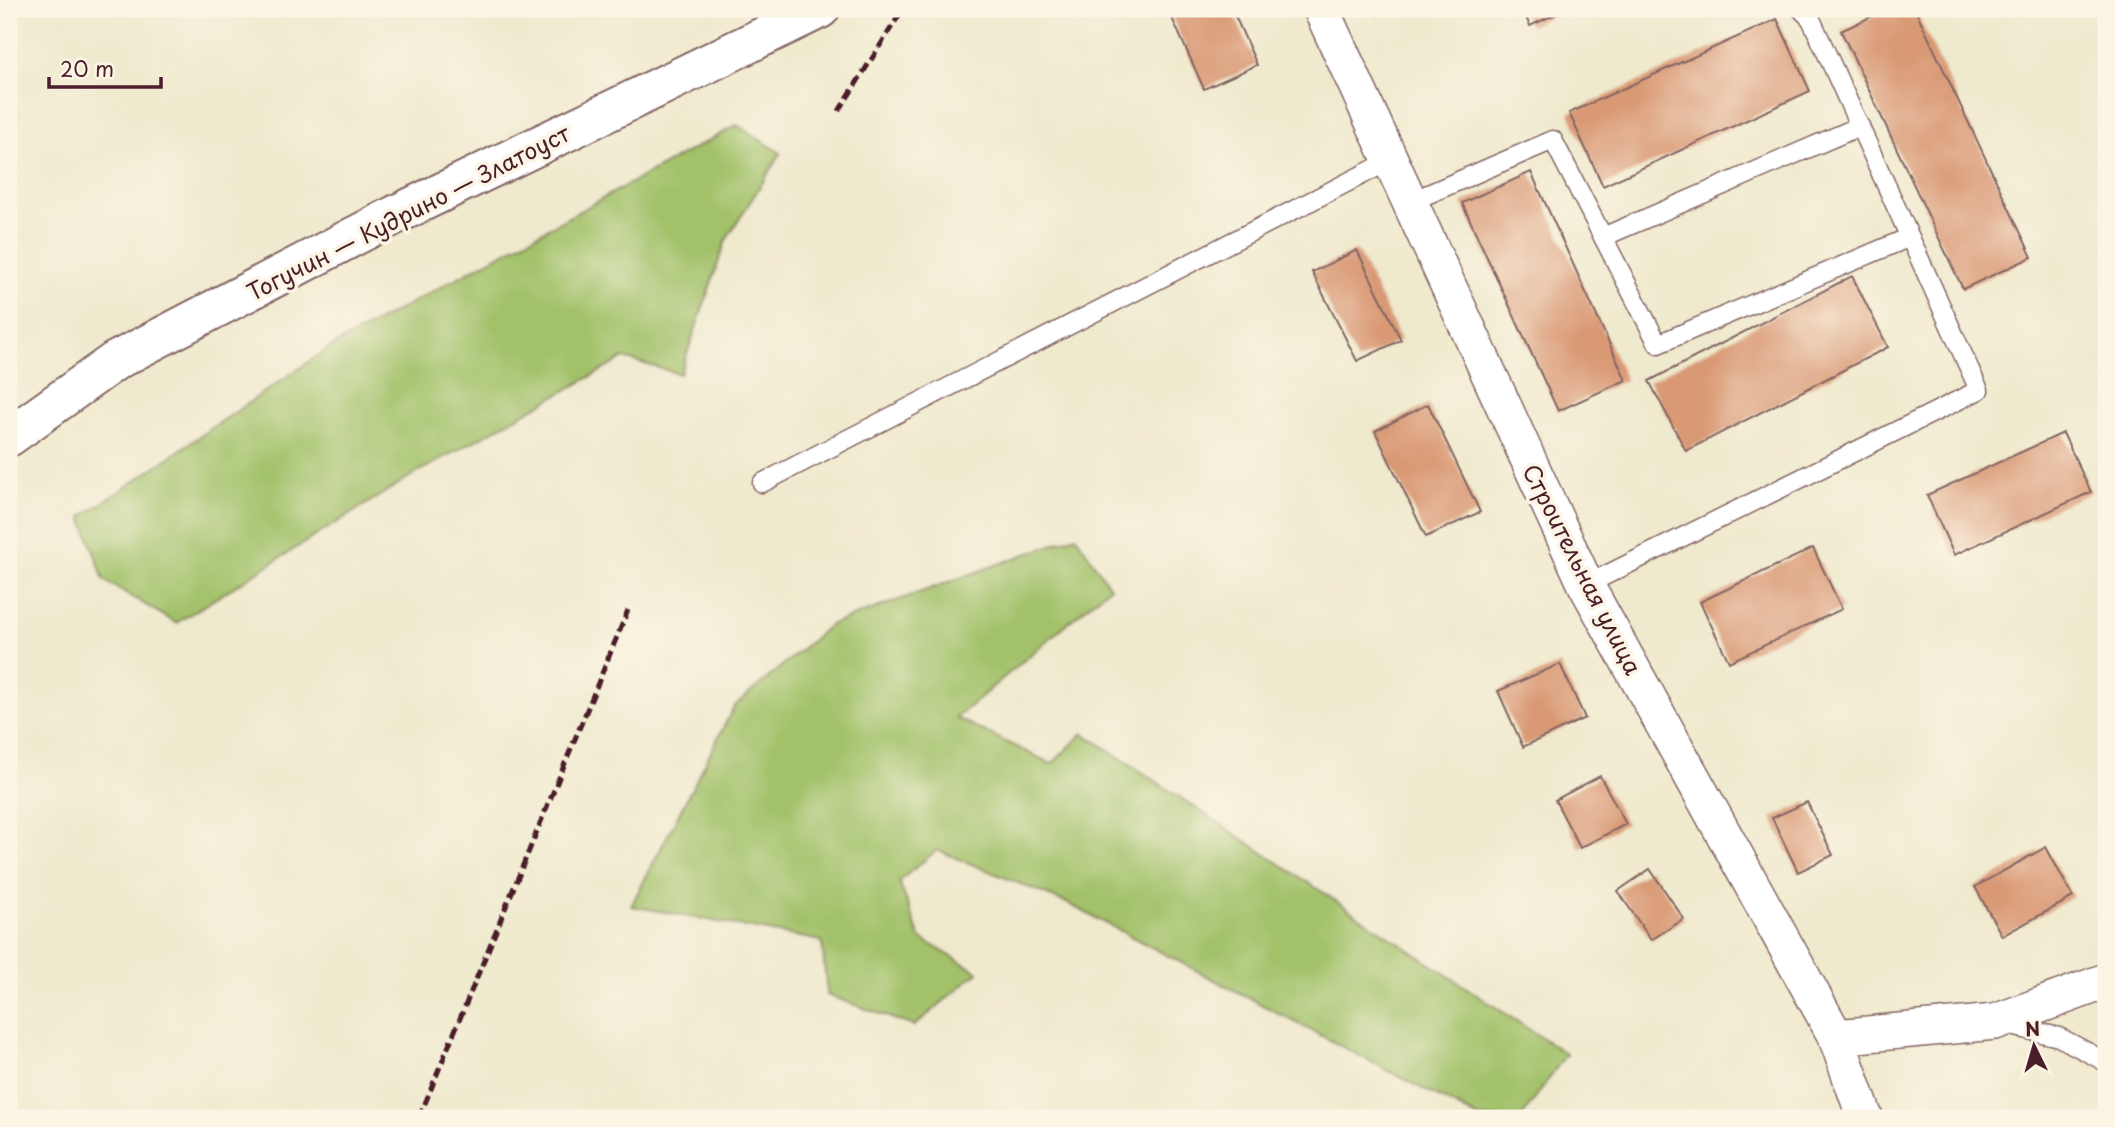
<svg xmlns="http://www.w3.org/2000/svg" width="2115" height="1127" font-family="'Playpen Sans',sans-serif">
<style>
.green{fill:#a2c169;stroke:#76704a;stroke-width:2}
.building{fill:#d99974}
.lines{fill:none;stroke-linecap:round;stroke-linejoin:round}
.service-casing{stroke:#846664;stroke-width:21}
.minor-casing{stroke:#846664;stroke-width:38}
.tertiary-casing{stroke:#846664;stroke-width:42}
.service{stroke:#fff;stroke-width:18}
.minor{stroke:#fff;stroke-width:35}
.tertiary{stroke:#fff;stroke-width:38}
.rail{stroke:#4a1f2b;stroke-width:5;stroke-dasharray:10 5;stroke-linecap:butt}
.labels{text-anchor:middle;dominant-baseline:central;stroke-width:7;stroke-linejoin:round;paint-order:stroke}
.street-label{font-size:23px;fill:#4a1f2b;stroke:#fcf5e5}
</style>
<rect width="100%" height="100%" fill="#fcf5e5"/>
<filter id="ink" filterUnits="userSpaceOnUse"><feTurbulence type="fractalNoise" baseFrequency=".0143" numOctaves="2"/><feDisplacementMap in="SourceGraphic" scale="14" xChannelSelector="R" yChannelSelector="G"/><feConvolveMatrix kernelMatrix="1 2 1 2 8 2 1 2 1" color-interpolation-filters="sRGB"/></filter>
<filter id="wash" filterUnits="userSpaceOnUse"><feTurbulence type="fractalNoise" baseFrequency=".00686" numOctaves="4" result="noise"/><feDisplacementMap in="SourceGraphic" scale="28" xChannelSelector="R" yChannelSelector="G"/><feGaussianBlur stdDeviation="1.57" result="paint"/><feColorMatrix in="noise" values="0 0 0 0 0 0 0 0 0 0 0 0 0 0 0 0 0 1.4 0 .05"/><feComposite in="paint" operator="in"/></filter>
<g filter="url(#wash)">
<rect width="100%" height="100%" fill="#efe9cd"/>
<g class="green">
<polygon points="737,125 781,153 726,240 680,374 624,358 416,473 176,623 104,580 82,517 329,348"/>
<polygon points="1076,536 1110,587 956,718 1052,764 1083,733 1566,1054 1521,1118 1479,1118 1067,903 937,850 899,881 920,938 978,972 914,1026 827,995 822,941 631,906 734,707 830,625"/>
</g>
<g id="blocks">
<g class="building">
<polygon points="1168,9 1232,9 1257,65 1204,89"/>
<polygon points="1374,9 1391,9 1377,15"/>
<polygon points="1522,9 1567,9 1530,26"/>
<polygon points="1887,9 1915,9 2032,257 1963,289 1841,31"/>
<polygon points="1777,19 1810,91 1603,186 1569,113"/>
<polygon points="1531,172 1626,380 1558,411 1462,203"/>
<polygon points="1357,250 1401,340 1357,361 1312,272"/>
<polygon points="1852,276 1888,347 1686,451 1649,381"/>
<polygon points="1428,404 1480,512 1426,537 1375,431"/>
<polygon points="2063,433 2091,492 1954,555 1927,495"/>
<polygon points="1813,548 1842,609 1729,662 1700,602"/>
<polygon points="1560,664 1585,718 1523,747 1498,691"/>
<polygon points="1600,776 1626,824 1580,848 1555,800"/>
<polygon points="1807,802 1833,855 1798,872 1772,818"/>
<polygon points="2046,847 2073,897 2002,936 1975,887"/>
<polygon points="1650,869 1684,919 1651,940 1618,891"/>
</g>
</g>
</g>
<g filter="url(#ink)">
<use href="#blocks" fill-opacity="0" stroke="#846664" stroke-width="2"/>
<g class="lines">
<defs>
<g id="service">
<polyline points="1410,202 1553,140 1658,344 1910,237"/>
<polyline points="1603,237 1860,126"/>
<polyline points="762,483 1391,160"/>
<polyline points="1586,585 1979,390 1811,19 1801,9"/>
<polyline points="2002,1024 2059,1037 2106,1062"/>
</g>
<g id="minor">
<polyline points="1321,9 1586,585 1836,1037 1865,1118"/>
<polyline points="1836,1037 1995,1022 2106,981"/>
</g>
<polyline id="tertiary" points="9,437 115,361 395,215 820,9"/>
</defs>
<use href="#service" class="service-casing"/>
<use href="#minor" class="minor-casing"/>
<use href="#tertiary" class="tertiary-casing"/>
<use href="#service" class="service"/>
<use href="#minor" class="minor"/>
<use href="#tertiary" class="tertiary"/>
<g class="rail">
<polyline points="839,111 903,9"/>
<polyline points="419,1118 628,610"/>
</g>
</g>
</g>
<g class="labels">
<g class="street-label">
<text transform="translate(408 212) rotate(-27)">Тогучин — Кудрино — Златоуст</text>
<text transform="translate(1583 569) rotate(63)">Строительная улица</text>
</g>
</g>
<rect width="2115" height="1127" fill="none" stroke="#fcf5e5" stroke-width="35"/>
<g transform="translate(2034 1046) rotate(355)" stroke="#fcf5e5" stroke-width="5" paint-order="stroke">
<path d="M0-5L12 26L0 18L-12 26Z" fill="#4a1f2b"/>
<text y="-10" font-size="19" font-weight="bold" text-anchor="middle" fill="#4a1f2b">N</text>
</g>
<path d="M49 77v10h112v-10" fill="none" stroke="#4a1f2b" stroke-width="3.5"/>
<text x="60" y="77" font-size="21" fill="#4a1f2b" stroke="#fcf5e5" stroke-width="5" paint-order="stroke">20 m</text>
</svg>
